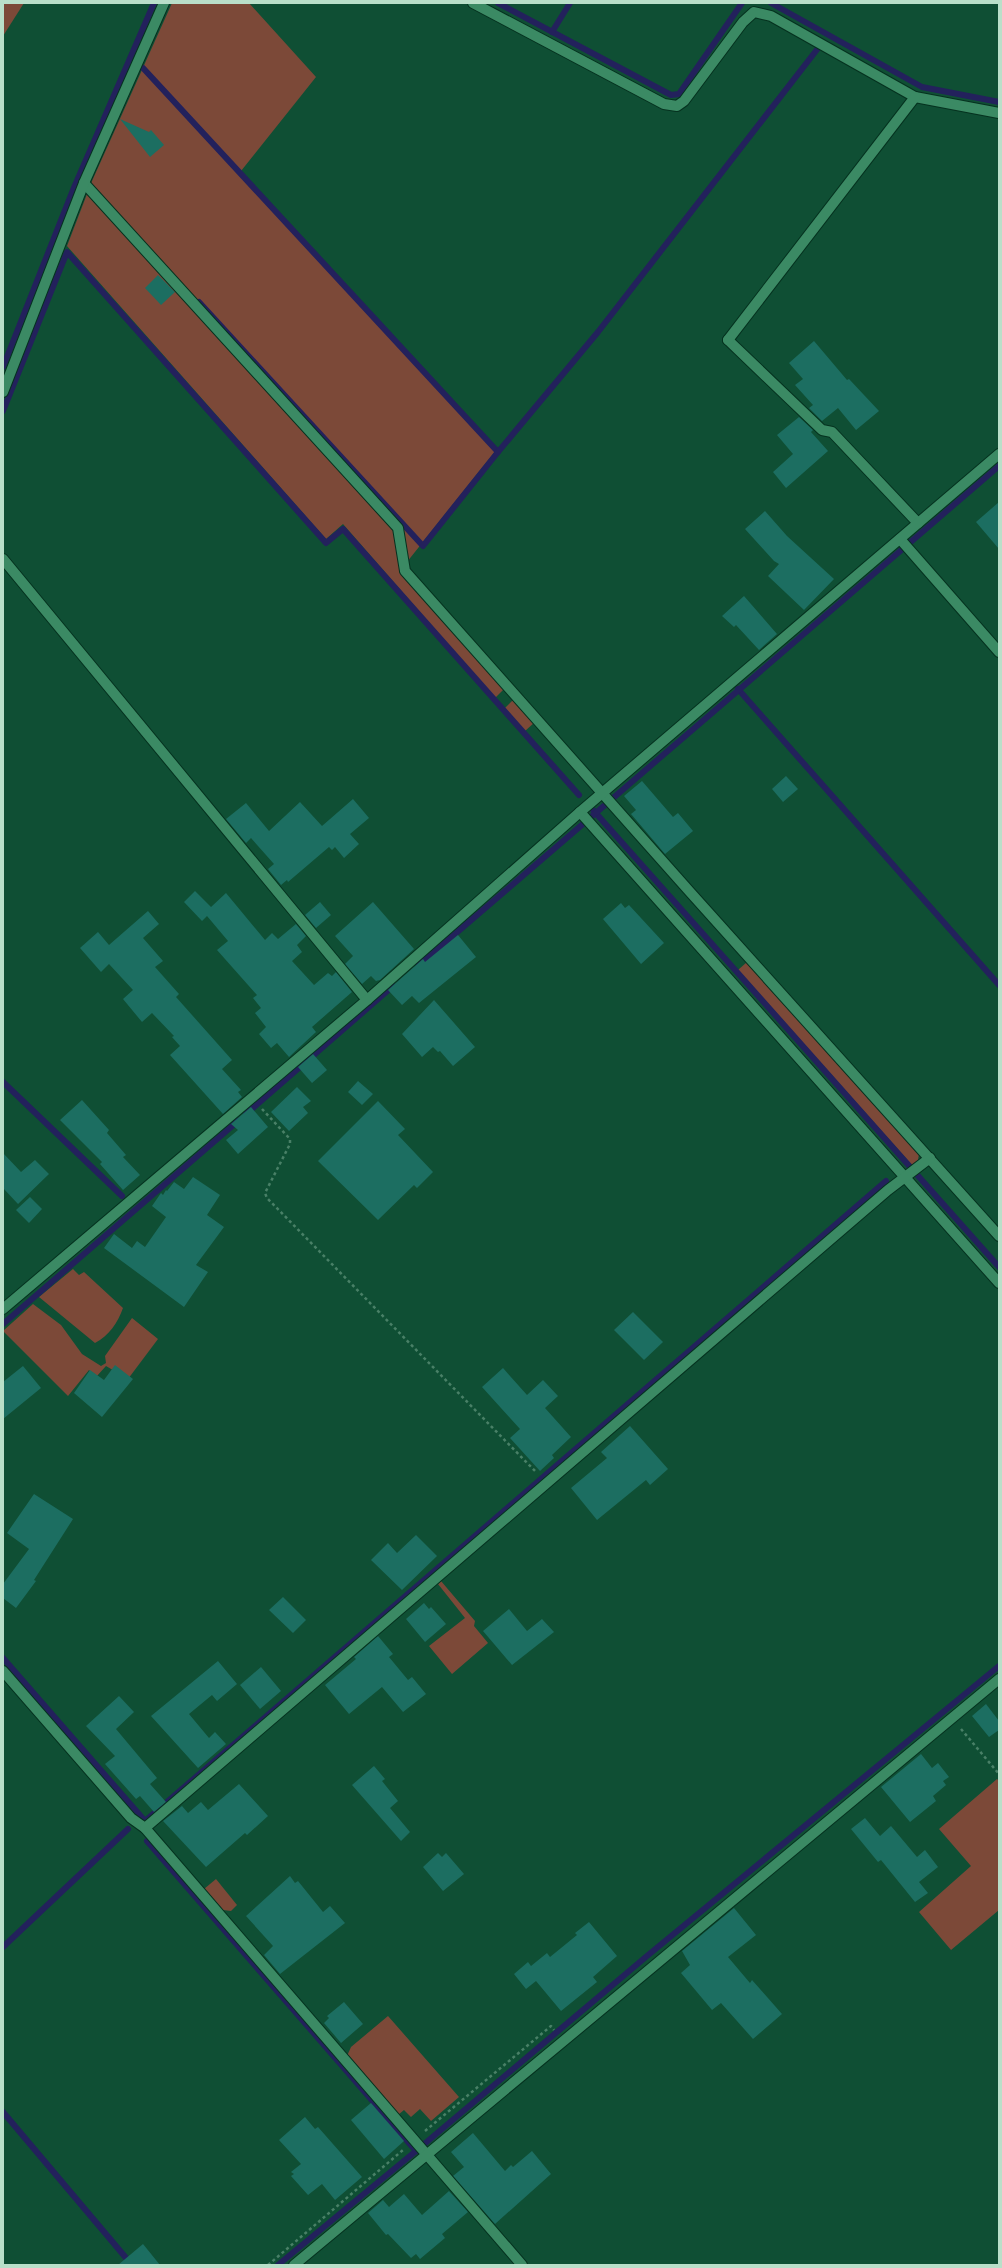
<svg xmlns="http://www.w3.org/2000/svg" width="1002" height="2268" font-family="'IBM Plex Serif',serif">
<style>
.green{fill:#7c4938}
.lines{fill:none;stroke-linecap:round;stroke-linejoin:round}
.stream{stroke:#23215c;stroke-width:6}
.building{fill:#1c6e61}
.service-casing{stroke:#05321f;stroke-width:12}
.minor-casing{stroke:#05321f;stroke-width:12}
.path{stroke:#498067;stroke-width:2.5;stroke-dasharray:3 3;stroke-linecap:butt}
.service{stroke:#3b8a64;stroke-width:10}
.minor{stroke:#3b8a64;stroke-width:10}
</style>
<rect width="100%" height="100%" fill="#0f4f34"/>
<g class="green">
<polygon points="3,3 24,3 3,36"/>
<polygon points="172,3 249,3 316,77 241,171 497,449 399,572 506,687 495,698 343,524 326,539 67,246 92,181"/>
<polygon points="515,698 535,722 525,731 505,708"/>
<polygon points="747,962 919,1154 918,1160 913,1166 738,970"/>
<path d="M73 1269 79 1275 84 1272 123 1308C118 1322 109 1336 95 1343L39 1297Z"/>
<polygon points="33,1304 61,1325 82,1354 101,1366 106,1363 105,1356 132,1318 158,1339 128,1379 106,1366 96,1377 89,1370 68,1396 3,1331"/>
<polygon points="441,1581 475,1621 474,1626 488,1643 452,1674 429,1646 465,1618 438,1584"/>
<polygon points="997,1779 999,1781 999,1910 951,1950 919,1912 971,1866 939,1829"/>
<polygon points="216,1879 237,1905 231,1911 223,1910 204,1889"/>
<polygon points="388,2016 459,2097 431,2121 420,2109 411,2117 404,2110 398,2115 347,2056 351,2047"/>
</g>
<g class="lines">
<g class="stream">
<polyline points="498,3 671,95 679,94 742,3"/>
<polyline points="771,3 922,87 999,102"/>
<polyline points="552,32 570,3"/>
<polyline points="143,68 498,452"/>
<polyline points="199,302 423,546 498,452 598,332 819,47"/>
<polyline points="3,367 73,190 154,3"/>
<polyline points="3,411 67,252 326,543 343,529 579,795"/>
<polyline points="738,689 999,985"/>
<polyline points="593,810 999,1267"/>
<polyline points="419,965 999,466"/>
<polyline points="3,1082 122,1196"/>
<polyline points="246,1114 393,986"/>
<polyline points="3,1324 238,1121"/>
<polyline points="3,1658 145,1821 886,1181"/>
<polyline points="147,1841 416,2151"/>
<polyline points="3,1947 128,1829"/>
<polyline points="3,2112 132,2265"/>
<polyline points="278,2265 416,2151 647,1956 999,1666"/>
</g>
</g>
<g class="building">
<polygon points="120,119 149,132 151,130 164,145 150,157"/>
<polygon points="158,275 175,292 161,305 145,288"/>
<polygon points="814,341 847,380 849,379 879,411 856,430 838,408 822,421 809,408 813,405 795,385 803,379 789,363"/>
<polygon points="799,417 813,430 811,432 828,451 786,488 773,472 793,454 777,435"/>
<polygon points="999,502 999,549 976,522"/>
<polygon points="765,511 787,536 834,579 804,610 768,576 779,564 774,561 745,529"/>
<polygon points="744,596 777,634 759,650 736,625 734,627 722,616"/>
<polygon points="786,776 798,789 783,802 772,789"/>
<polygon points="642,781 673,817 678,813 693,831 665,854 631,814 636,810 624,796"/>
<polygon points="353,799 369,818 350,834 359,844 344,858 335,847 332,850 329,847 288,882 287,880 281,885 268,869 274,864 251,838 246,843 226,819 246,803 269,831 300,802 322,826"/>
<polygon points="195,891 211,907 226,893 265,940 272,933 278,939 296,924 306,936 297,945 302,952 292,961 314,985 328,973 332,976 336,972 352,992 312,1027 316,1032 289,1057 277,1043 271,1048 259,1034 266,1027 255,1013 261,1008 253,998 257,995 217,950 228,941 207,916 202,921 184,902"/>
<polygon points="320,902 331,915 316,928 305,915"/>
<polygon points="373,902 414,949 380,980 376,981 371,976 362,984 345,964 353,956 335,936"/>
<polygon points="621,903 625,908 629,905 664,943 641,964 603,919"/>
<polygon points="148,911 159,924 143,938 163,961 155,967 179,994 176,997 232,1060 222,1069 241,1090 238,1092 242,1097 223,1114 170,1055 180,1046 172,1037 174,1036 152,1013 142,1022 123,999 133,990 109,964 101,972 80,948 98,932 109,945"/>
<polygon points="458,935 476,957 419,1003 412,996 402,1005 388,990 423,959 425,962"/>
<polygon points="434,1000 475,1047 453,1066 440,1051 438,1052 433,1047 422,1057 402,1034"/>
<polygon points="313,1054 327,1070 312,1083 298,1067"/>
<polygon points="358,1081 373,1094 362,1105 348,1092"/>
<polygon points="297,1087 311,1101 303,1107 308,1113 289,1131 271,1112"/>
<polygon points="82,1100 109,1130 107,1133 126,1155 123,1157 140,1175 123,1190 100,1164 102,1162 60,1120"/>
<polygon points="378,1101 405,1129 398,1135 433,1172 417,1188 414,1185 378,1220 318,1161"/>
<polygon points="251,1107 268,1127 238,1154 226,1140 238,1130 231,1124"/>
<polygon points="3,1153 21,1172 35,1160 49,1174 18,1204 3,1188"/>
<polygon points="193,1177 220,1195 207,1215 224,1227 196,1265 208,1272 184,1307 104,1248 114,1234 132,1248 137,1241 145,1247 166,1217 152,1206 161,1193 163,1195 166,1190 167,1191 174,1182 184,1189"/>
<polygon points="30,1197 42,1209 29,1223 16,1210"/>
<polygon points="633,1312 663,1342 644,1360 614,1330"/>
<polygon points="115,1365 133,1379 102,1417 74,1393 90,1370 104,1380"/>
<polygon points="23,1366 41,1388 3,1419 3,1382"/>
<polygon points="503,1368 527,1395 543,1380 558,1396 545,1408 571,1437 552,1455 554,1458 540,1471 510,1438 520,1429 482,1387"/>
<polygon points="630,1426 668,1469 650,1485 646,1480 597,1520 571,1488 607,1458 601,1452"/>
<polygon points="34,1494 73,1519 34,1580 36,1581 16,1608 3,1598 3,1584 29,1549 7,1533"/>
<polygon points="416,1535 437,1556 402,1590 371,1560 388,1543 397,1553"/>
<polygon points="283,1597 306,1620 293,1633 269,1610"/>
<polygon points="424,1603 429,1609 431,1607 446,1624 425,1642 406,1619"/>
<polygon points="509,1609 527,1631 542,1619 554,1632 512,1665 483,1631"/>
<polygon points="378,1636 393,1654 389,1657 408,1680 412,1677 426,1694 403,1712 382,1687 349,1714 325,1685 356,1659 354,1657"/>
<polygon points="218,1661 237,1684 217,1701 212,1695 189,1714 209,1738 215,1732 226,1744 198,1768 151,1716"/>
<polygon points="261,1667 281,1691 260,1709 240,1685"/>
<polygon points="119,1696 134,1712 116,1729 157,1778 150,1784 166,1802 154,1812 140,1796 136,1799 105,1764 115,1756 86,1726"/>
<polygon points="986,1704 999,1721 999,1730 989,1737 972,1716"/>
<polygon points="921,1754 932,1768 938,1763 949,1777 943,1781 946,1785 933,1796 936,1801 910,1822 881,1787"/>
<polygon points="374,1766 385,1779 382,1781 398,1801 390,1808 410,1832 401,1841 352,1785"/>
<polygon points="239,1784 268,1816 247,1835 245,1833 206,1867 163,1821 182,1806 188,1813 201,1802 208,1810"/>
<polygon points="865,1818 880,1836 891,1826 917,1857 925,1850 938,1867 919,1882 928,1893 915,1902 881,1860 878,1862 851,1829"/>
<polygon points="438,1853 442,1857 446,1853 464,1874 443,1891 423,1867"/>
<polygon points="290,1876 295,1883 298,1881 323,1912 330,1906 345,1923 280,1974 264,1955 273,1946 246,1916"/>
<polygon points="734,1908 756,1935 728,1957 750,1983 752,1980 782,2014 753,2039 721,2003 712,2010 681,1973 690,1965 682,1951"/>
<polygon points="589,1922 617,1956 593,1977 597,1982 561,2011 536,1981 526,1989 514,1974 528,1962 531,1966 547,1953 550,1957 577,1935 575,1933"/>
<polygon points="344,2002 363,2024 341,2043 324,2023 329,2018 327,2016"/>
<polygon points="371,2103 404,2141 384,2159 351,2120"/>
<polygon points="305,2117 315,2129 318,2127 362,2177 335,2200 322,2184 308,2195 291,2176 294,2174 291,2172 301,2164 279,2140"/>
<polygon points="473,2133 505,2171 511,2165 513,2167 532,2151 551,2174 495,2224 453,2176 464,2167 451,2152"/>
<polygon points="449,2191 468,2212 442,2234 445,2238 420,2259 416,2254 411,2258 388,2234 386,2235 368,2213 383,2200 389,2207 404,2194 422,2215"/>
<polygon points="143,2244 160,2265 118,2265"/>
</g>
<g class="lines">
<defs>
<polyline id="service" points="728,340 822,430 832,432 918,523"/>
<g id="minor">
<polyline points="473,3 664,104 677,106 684,101 743,22 754,12 771,16 915,97 999,113"/>
<polyline points="84,183 398,528 405,571 690,892 999,1236"/>
<polyline points="728,340 915,97"/>
<polyline points="3,392 84,183 164,3"/>
<polyline points="900,539 999,652"/>
<polyline points="3,559 367,1000"/>
<polyline points="580,812 999,1283"/>
<polyline points="3,1309 367,1000 580,812 999,454"/>
<polyline points="3,1671 131,1818 145,1828 522,2265"/>
<polyline points="145,1828 888,1190 930,1158"/>
<polyline points="294,2265 999,1679"/>
</g>
</defs>
<use href="#service" class="service-casing"/>
<use href="#minor" class="minor-casing"/>
<g class="path">
<polyline points="262,1109 290,1139 290,1144 265,1193 267,1198 536,1472"/>
<polyline points="961,1729 999,1774"/>
<polyline points="425,2131 551,2026 554,2030"/>
<polyline points="268,2265 403,2150"/>
</g>
<use href="#service" class="service"/>
<use href="#minor" class="minor"/>
</g>
<rect width="1002" height="2268" fill="none" stroke="#b9dfc9" stroke-width="8"/>
</svg>
